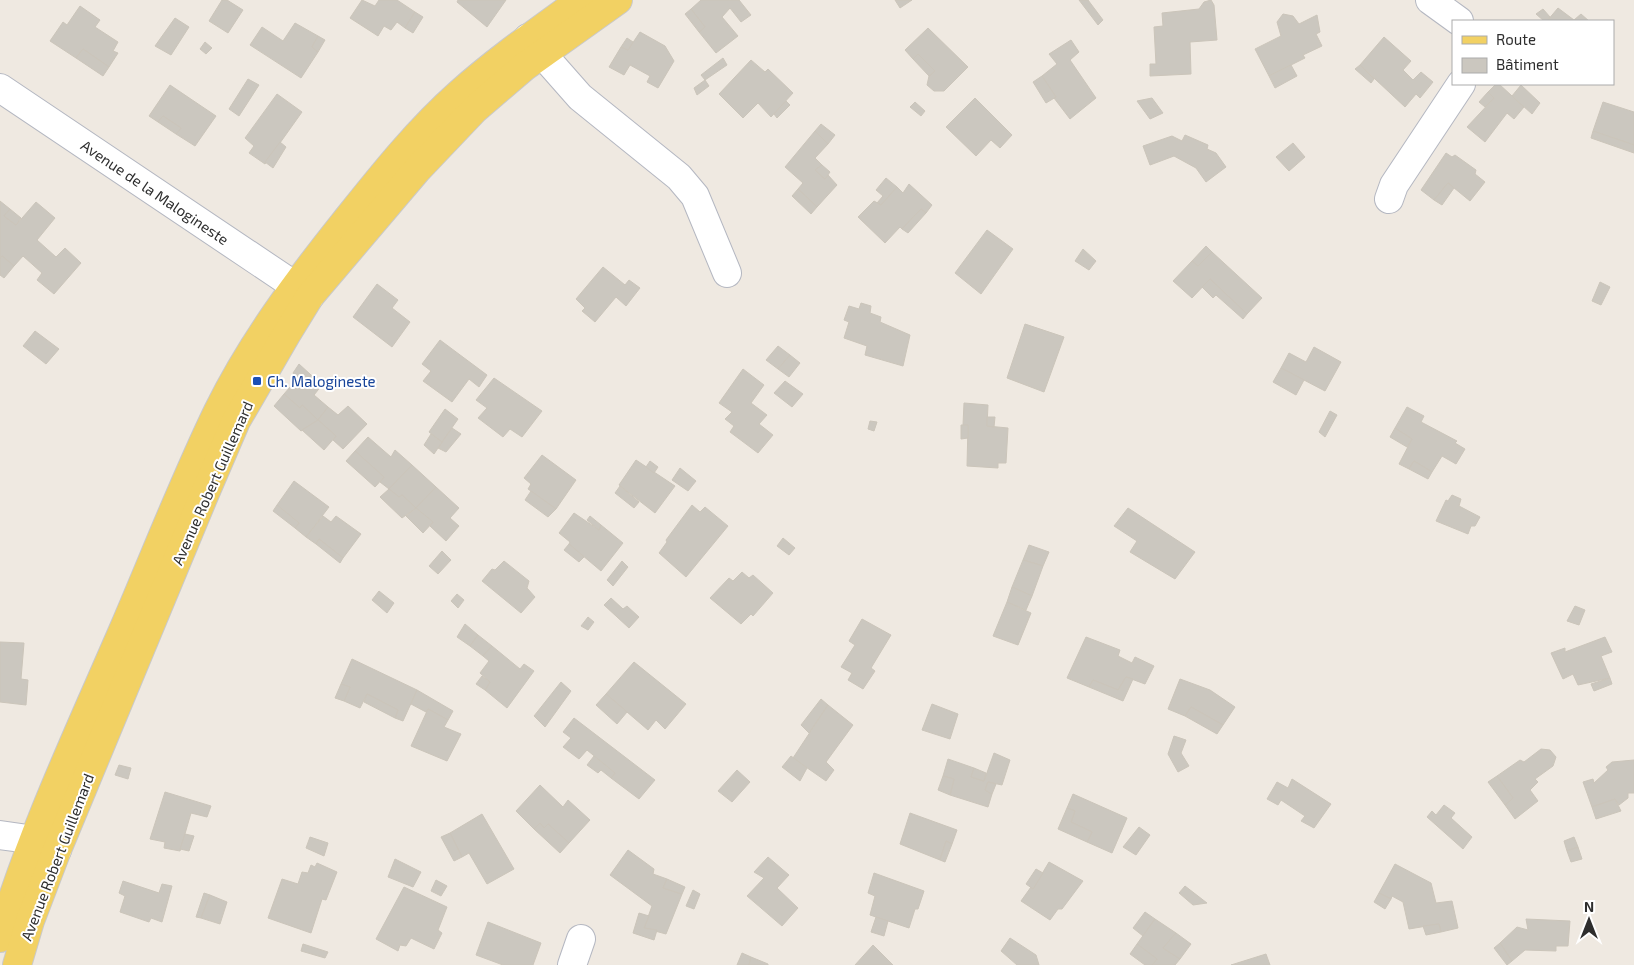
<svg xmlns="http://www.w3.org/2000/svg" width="1634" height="965" font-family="'Exo 2',sans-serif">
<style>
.building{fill:#cbc7bf;stroke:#cbc5ba}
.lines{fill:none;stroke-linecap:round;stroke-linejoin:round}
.minor-casing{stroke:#b4b7c1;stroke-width:30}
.major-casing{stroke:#c9c9c9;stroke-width:30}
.minor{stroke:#fff;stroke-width:28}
.major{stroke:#f2d163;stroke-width:28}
.transit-dot{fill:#1a4fb4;stroke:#fff;stroke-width:2}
.labels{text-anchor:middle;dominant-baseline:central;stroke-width:4;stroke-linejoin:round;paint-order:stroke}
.street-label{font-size:15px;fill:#2e2e2e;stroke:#fff}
.transit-label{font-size:15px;fill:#164399;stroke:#fff;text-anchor:start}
</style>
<rect width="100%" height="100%" fill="#efe9e1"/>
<g class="building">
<polygon points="222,0 227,0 243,10 228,33 209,21"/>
<polygon points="362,0 375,6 379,0 397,0 415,12 405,28 397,22 391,30 384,26 378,36 350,18"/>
<polygon points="458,0 506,0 487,27 457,2"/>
<polygon points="701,0 739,0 751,15 741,22 730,8 722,17 738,36 716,53 699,32 705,27 691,9"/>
<polygon points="895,0 912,0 900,8"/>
<polygon points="1079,0 1088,0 1103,20 1098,25"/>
<polygon points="1211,0 1214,5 1217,40 1190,42 1191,74 1150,76 1150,64 1156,64 1154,27 1163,26 1162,13 1199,9 1204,2"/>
<polygon points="80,6 100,20 95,27 118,42 113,51 118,53 109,67 83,49 76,58 50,41 63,22 67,25"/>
<polygon points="1558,8 1574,20 1581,14 1589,21 1547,21"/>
<polygon points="691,9 705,27 699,32 685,14"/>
<polygon points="1543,9 1550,17 1547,21 1544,21 1536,14"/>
<polygon points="415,12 423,17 413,33 405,28"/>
<polygon points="1283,14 1293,16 1299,24 1317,15 1320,32 1316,34 1322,46 1303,55 1305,58 1269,76 1255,49 1281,36 1277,22"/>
<polygon points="175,18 189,27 171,55 155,46"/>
<polygon points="295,23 318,36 312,47 318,52 301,78 250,45 262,27 283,41"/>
<polygon points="928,28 968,67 944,91 934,91 927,85 929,76 935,71 918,54 913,59 905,50"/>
<polygon points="640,32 665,46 674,61 658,88 647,82 650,76 630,65 624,75 609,67 621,47 628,50"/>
<polygon points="318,36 325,40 318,52 312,47"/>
<polygon points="1384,37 1411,61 1403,70 1413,80 1421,72 1433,82 1420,98 1416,94 1405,107 1360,65"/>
<polygon points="627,38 633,42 628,50 621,47"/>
<polygon points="1071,40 1079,52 1070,60 1096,98 1070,119 1054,98 1056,97 1042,76 1057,64 1049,54"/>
<polygon points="205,42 212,48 206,54 200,49"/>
<polygon points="83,49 109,67 103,76 76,58"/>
<polygon points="918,54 935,71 929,76 913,59"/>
<polygon points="723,58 727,65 705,80 701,75"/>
<polygon points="751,60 765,72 768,69 793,93 771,117 758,103 743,118 719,94"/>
<polygon points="1291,65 1297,76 1275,88 1269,76"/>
<polygon points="1360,65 1374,79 1371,83 1355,69"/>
<polygon points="1042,76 1056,97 1046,103 1033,82"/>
<polygon points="248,79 259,85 239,116 229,109"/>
<polygon points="705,80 709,86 697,95 694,88"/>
<polygon points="1496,84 1499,84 1524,107 1514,119 1507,113 1485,142 1467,127 1494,98 1488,92"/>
<polygon points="170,85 216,116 195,146 176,134 181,128 163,116 158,122 149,116"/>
<polygon points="1521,85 1540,103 1532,114 1512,96"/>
<polygon points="1488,92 1494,98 1485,107 1479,102"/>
<polygon points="277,94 302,112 265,164 249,153 254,146 245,138"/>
<polygon points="975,98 1012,135 1000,148 991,140 976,156 946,127"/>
<polygon points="1152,98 1163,113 1150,119 1137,101"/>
<polygon points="786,101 790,105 777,118 774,114"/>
<polygon points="915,102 925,111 921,116 910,107"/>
<polygon points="1603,102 1634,112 1634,145 1593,131"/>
<polygon points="163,116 181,128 176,134 158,122"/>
<polygon points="821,124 835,135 828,144 815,131"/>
<polygon points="815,131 828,144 815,158 822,165 815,170 825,179 828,175 837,185 817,207 798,189 803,183 785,167"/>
<polygon points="1593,131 1634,145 1634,153 1591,138"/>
<polygon points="1185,135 1208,145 1207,149 1216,153 1226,167 1206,182 1196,168 1174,156 1150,165 1143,146 1172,136 1182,141"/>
<polygon points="280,142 286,147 273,168 265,162"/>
<polygon points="1293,143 1305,157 1289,171 1276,157"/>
<polygon points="1446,153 1452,157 1455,155 1476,170 1475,174 1485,182 1470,201 1448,183 1434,200 1421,190"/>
<polygon points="822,165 830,172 825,179 815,170"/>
<polygon points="886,178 897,187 881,205 877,203 883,196 876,190"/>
<polygon points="1448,183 1454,188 1442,205 1434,200"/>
<polygon points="909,184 932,205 926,213 921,209 902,229 900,227 885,243 858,217 874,201 881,205 897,187 903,193"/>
<polygon points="798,189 817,207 811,214 792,196"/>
<polygon points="0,201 10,209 4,216 16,225 36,202 55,218 37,240 56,257 65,248 81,263 54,294 37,280 42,273 23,256 14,266 2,256 0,259"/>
<polygon points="10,209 21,218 16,225 4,216"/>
<polygon points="921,209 926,213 908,233 902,229"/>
<polygon points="987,230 1013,249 981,294 955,273"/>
<polygon points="1206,246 1212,252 1198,266 1192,261"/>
<polygon points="1083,249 1096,261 1089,270 1075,261"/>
<polygon points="1212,252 1262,298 1247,314 1210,279 1192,298 1173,281 1192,261 1198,266"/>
<polygon points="2,256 14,266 4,278 0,275 0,259"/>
<polygon points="603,267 625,285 629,280 640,288 626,306 616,297 595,322 582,311 585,308 576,299"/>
<polygon points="1210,279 1247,314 1243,319 1216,295 1213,298 1202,287"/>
<polygon points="1600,282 1610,287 1601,305 1592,301"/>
<polygon points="377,284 398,300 392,308 410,322 392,347 353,317"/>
<polygon points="861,303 871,306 870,313 881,317 880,322 910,335 903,366 865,355 867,346 844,338 849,322 844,320 849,306 859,309"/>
<polygon points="1025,324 1064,337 1044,392 1007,378"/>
<polygon points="35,331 59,349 46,364 23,346"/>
<polygon points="440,340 487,375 479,387 469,379 452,402 423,381 431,371 422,364"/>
<polygon points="778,346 790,355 778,369 766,360"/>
<polygon points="1314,347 1341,362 1325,391 1281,368 1289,353 1306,362"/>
<polygon points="790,355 800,363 789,377 778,369"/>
<polygon points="299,364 322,385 314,395 328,407 318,420 302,405 300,408 284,394 297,379 293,373"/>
<polygon points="1281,368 1304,380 1296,395 1273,382"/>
<polygon points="743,369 764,385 751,403 767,415 759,424 773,435 758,453 730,432 734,426 725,419 732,412 719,403"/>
<polygon points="494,378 542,411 522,437 510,429 503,437 478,418 487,408 476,400"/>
<polygon points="785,381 803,394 792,407 774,393"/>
<polygon points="284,394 300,408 302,405 318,420 301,431 274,406"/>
<polygon points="964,403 988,405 987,426 1008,428 1006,463 998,463 998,468 967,466 968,425 963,425"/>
<polygon points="348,406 367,424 343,449 333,440 336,436 318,420 328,407 338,415"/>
<polygon points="1407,407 1424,416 1421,422 1457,441 1455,443 1465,449 1456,464 1442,456 1432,472 1414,461 1409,469 1399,464 1412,439 1395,428"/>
<polygon points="445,409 458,419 442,442 429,432"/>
<polygon points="1330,411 1337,415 1325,437 1319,432"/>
<polygon points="987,417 995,417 994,427 987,426"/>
<polygon points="318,420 336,436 324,450 302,430"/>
<polygon points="870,421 877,422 874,431 868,429"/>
<polygon points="961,425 968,425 968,438 961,439"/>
<polygon points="452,428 461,434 446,452 438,448"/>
<polygon points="1395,428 1412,439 1407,447 1390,437"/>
<polygon points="431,434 442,442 434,454 424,445"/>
<polygon points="368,437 391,457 395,450 412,465 389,489 380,482 384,477 355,451"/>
<polygon points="355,451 384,477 375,487 346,461"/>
<polygon points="542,455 576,480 556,509 528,489 531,484 524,478"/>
<polygon points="636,460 675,486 655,513 619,485"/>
<polygon points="650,461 658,467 654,473 646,467"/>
<polygon points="1414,461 1432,472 1428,479 1409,469"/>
<polygon points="412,465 436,487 416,508 402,495 399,497 389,489"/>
<polygon points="680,468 696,481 688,491 672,480"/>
<polygon points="294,481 329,507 306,537 295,528 299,523 277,505"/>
<polygon points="620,486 639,502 634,508 615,493"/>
<polygon points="436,487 459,508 450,518 459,526 446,541 430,526 433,522 416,508"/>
<polygon points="389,489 399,497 402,495 416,508 402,518 380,497"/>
<polygon points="531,491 556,509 548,517 525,500"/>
<polygon points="1452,495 1461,499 1459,506 1480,517 1475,526 1471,526 1468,534 1436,521 1446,500 1448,501"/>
<polygon points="277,505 299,523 295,528 273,511"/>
<polygon points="692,505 700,512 705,507 728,526 686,577 659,553 667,542 666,540"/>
<polygon points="416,508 433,522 423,533 406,516"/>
<polygon points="1128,508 1195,552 1175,579 1130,552 1137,541 1114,526"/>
<polygon points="574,513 599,530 601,525 623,543 601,571 569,544 570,542 559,533"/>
<polygon points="323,516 331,522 336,516 361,534 343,558 319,539 316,544 306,537"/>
<polygon points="590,516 601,525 599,530 587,520"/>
<polygon points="783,538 795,548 789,555 777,546"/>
<polygon points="319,539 343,558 340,563 316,544"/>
<polygon points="569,544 584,557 579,562 564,550"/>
<polygon points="1029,545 1049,552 1043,566 1023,560"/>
<polygon points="442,551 451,560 438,574 429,566"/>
<polygon points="1023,560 1043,566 1032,596 1012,587"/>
<polygon points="504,561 529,581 527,588 535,597 521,613 482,581 492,569 495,570"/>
<polygon points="622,561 628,567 613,586 607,580"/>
<polygon points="742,572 749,578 753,575 773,593 753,616 751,614 741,624 710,598 729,578 733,581"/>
<polygon points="1012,587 1032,596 1026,610 1007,602"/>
<polygon points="379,591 394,603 387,613 372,600"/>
<polygon points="457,594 464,600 458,608 451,601"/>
<polygon points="611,598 623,609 627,606 639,617 629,628 604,605"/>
<polygon points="1007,602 1031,613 1018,645 993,636"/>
<polygon points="1575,606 1585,610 1579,625 1567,621"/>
<polygon points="588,617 594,622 588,630 581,626"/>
<polygon points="862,619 891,635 871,668 875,671 863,689 848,680 852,673 841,667 855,645 849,641"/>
<polygon points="465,624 478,635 470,646 457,637"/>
<polygon points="478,635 492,646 483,656 470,646"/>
<polygon points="1086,637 1120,650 1118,656 1132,663 1135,657 1154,666 1145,684 1126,677 1118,690 1093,680 1089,687 1067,678"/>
<polygon points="1605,637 1612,652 1601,656 1610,678 1578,685 1573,674 1563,679 1551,653 1565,648 1565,652"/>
<polygon points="0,642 24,643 21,679 28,680 26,705 0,702"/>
<polygon points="492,646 520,669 524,664 534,671 507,708 485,690 490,682 480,673 489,661 483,656"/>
<polygon points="352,659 417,690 403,721 395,718 398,710 367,694 360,708 344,701 350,687 341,684"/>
<polygon points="634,662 686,704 665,729 656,720 648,730 606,694"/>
<polygon points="482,676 490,682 485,690 476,684"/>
<polygon points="1126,677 1133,679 1123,701 1089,687 1093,680 1118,690"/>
<polygon points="1610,678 1612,684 1594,691 1591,684"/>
<polygon points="1180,679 1210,690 1235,707 1223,725 1191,707 1185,716 1168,709"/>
<polygon points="561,682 571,691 545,727 534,716"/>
<polygon points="341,684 350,687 344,701 335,698"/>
<polygon points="417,690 453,711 448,720 428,709 426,712 411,704"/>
<polygon points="367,694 398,710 395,718 364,702"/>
<polygon points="606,694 627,712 617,724 596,705"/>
<polygon points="821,699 828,705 809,733 801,725"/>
<polygon points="932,704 958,714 950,739 922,730"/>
<polygon points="828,705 853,725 826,762 834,770 826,781 793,758"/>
<polygon points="1191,707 1223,725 1217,734 1185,716"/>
<polygon points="428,709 448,720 444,727 461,734 447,761 411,746"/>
<polygon points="574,718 655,780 639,799 611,778 615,773 587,750 579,759 563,747 571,738 563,732"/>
<polygon points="1174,736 1186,740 1181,753 1189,766 1178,772 1168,754"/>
<polygon points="1541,749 1550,750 1556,757 1553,766 1535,779 1538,782 1530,790 1538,801 1515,819 1505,805 1513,798 1497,776 1520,760 1524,762"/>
<polygon points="994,753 1010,760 1002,785 988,782 985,790 992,794 988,807 950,795 954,779 943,776 948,759 974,768 971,777 984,781"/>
<polygon points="594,756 615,773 611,778 601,770 598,773 587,765"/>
<polygon points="791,756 807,768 800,781 782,767"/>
<polygon points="1634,760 1634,793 1628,793 1628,798 1619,805 1615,799 1592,807 1583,782 1593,779 1594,783 1608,770 1606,767 1612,762"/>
<polygon points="119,765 131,768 128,779 115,775"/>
<polygon points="974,768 986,773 984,781 971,777"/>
<polygon points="737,770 750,782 732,802 718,791"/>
<polygon points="943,776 954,779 950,795 938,790"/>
<polygon points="1497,776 1513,798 1505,805 1488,782"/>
<polygon points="1292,779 1331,804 1314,828 1301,821 1305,816 1281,800 1278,805 1267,799 1277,782 1288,788"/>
<polygon points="988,782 996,784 992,794 985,790"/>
<polygon points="540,785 563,807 568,800 590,820 569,843 548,824 544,828 540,823 534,829 516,811"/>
<polygon points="165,792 211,806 207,817 191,813 180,851 164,848 165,842 150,839"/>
<polygon points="1073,794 1127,818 1112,853 1087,842 1092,832 1071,822 1075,811 1067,808"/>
<polygon points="1615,799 1621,811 1596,819 1592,807"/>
<polygon points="1444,805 1455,813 1451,818 1472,837 1463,849 1427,817 1432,811 1436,815"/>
<polygon points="1067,808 1075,811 1071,822 1092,832 1087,842 1058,829"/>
<polygon points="910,813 957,830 952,844 946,841 940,860 900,844"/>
<polygon points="482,814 514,869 487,884 469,853 462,857 450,833"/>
<polygon points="540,823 544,828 548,824 569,843 560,853 534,829"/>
<polygon points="1139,827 1150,835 1136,855 1123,847"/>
<polygon points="450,833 462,857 454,861 441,837"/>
<polygon points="185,834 194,836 189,851 180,849"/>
<polygon points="310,837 328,843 324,856 306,848"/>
<polygon points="1574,837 1578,847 1567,851 1564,841"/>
<polygon points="946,841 952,844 945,862 940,860"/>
<polygon points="1578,847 1582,859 1571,862 1567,851"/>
<polygon points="628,850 654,869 653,874 667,879 663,888 682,894 666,934 644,928 652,906 610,875"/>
<polygon points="768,857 789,875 777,888 798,908 782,926 747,896 764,878 754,872"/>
<polygon points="395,859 421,872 413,887 388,877"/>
<polygon points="1049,862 1083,881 1062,909 1058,909 1050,920 1021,901 1031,887 1033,889"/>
<polygon points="317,863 337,872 326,900 322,899 311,933 268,918 282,879 298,884 302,872 308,873 311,865 315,867"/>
<polygon points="1395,864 1431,883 1436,903 1452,901 1458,928 1441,932 1439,924 1409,929 1403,902 1392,896 1391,899 1379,893"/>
<polygon points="1036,869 1043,873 1033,889 1026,884"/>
<polygon points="874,873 924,891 918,909 915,909 909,928 870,915 875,896 868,893"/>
<polygon points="667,879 685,887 682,894 663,888"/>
<polygon points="436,880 447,886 441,896 431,891"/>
<polygon points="123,881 159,893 162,884 172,886 162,922 151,918 149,922 120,912 125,896 119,893"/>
<polygon points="1185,886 1207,903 1193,905 1179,893"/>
<polygon points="404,887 447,907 438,930 442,933 434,949 411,938 406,946 400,945 398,951 376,939"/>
<polygon points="693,890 700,894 694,909 686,906"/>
<polygon points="204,893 210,895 201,918 196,917"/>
<polygon points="1379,893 1391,899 1385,909 1374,902"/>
<polygon points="210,895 227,902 220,924 201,918"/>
<polygon points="1145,912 1155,919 1143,936 1133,928"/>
<polygon points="639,913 649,916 644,928 657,930 654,940 633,933"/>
<polygon points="876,917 888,921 884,936 871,932"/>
<polygon points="1155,919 1176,933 1163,948 1180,959 1175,965 1152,965 1157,959 1137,944"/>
<polygon points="1526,919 1570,921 1568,946 1556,946 1556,951 1525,950 1512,961 1500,943 1517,927 1528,930"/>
<polygon points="488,922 541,943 533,965 503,965 476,955"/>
<polygon points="1439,924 1441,932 1426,935 1423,926"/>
<polygon points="1176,933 1191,944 1180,959 1163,948"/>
<polygon points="1010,938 1036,955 1039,965 1017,965 1001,951"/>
<polygon points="1500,943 1512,961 1507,965 1494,948"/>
<polygon points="303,944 328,952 325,958 301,951"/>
<polygon points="1137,944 1157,959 1152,965 1145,965 1130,954"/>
<polygon points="873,945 893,965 855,965"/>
<polygon points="742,953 751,957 749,965 737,965"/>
<polygon points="1266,954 1270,965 1231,965"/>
<polygon points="751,957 768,964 768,965 749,965"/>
</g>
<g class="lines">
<defs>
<g id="minor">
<polyline points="1430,0 1459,21"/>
<polyline points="528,38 580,97 679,177 695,196 727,273"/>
<polyline points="0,88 310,296"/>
<polyline points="1389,199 1394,185 1461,84"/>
<polyline points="0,835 21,838 57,850"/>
<polyline points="572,965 581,939"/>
</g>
<g id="major">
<path d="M0 938C32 831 80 730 124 628 155 556 184 481 218 411 252 342 297 282 344 223 380 178 417 131 460 93 498 59 540 30 581 0"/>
<polyline points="17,965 30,921 57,850 203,498 236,421 286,335 310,296 417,170 475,109 524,67 618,0"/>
</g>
</defs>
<use href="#minor" class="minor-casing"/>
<use href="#major" class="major-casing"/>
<use href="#minor" class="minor"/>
<use href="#major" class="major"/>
</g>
<rect class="transit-dot" x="252" y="376" width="10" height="10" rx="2.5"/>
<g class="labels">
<g class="street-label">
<text transform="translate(155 192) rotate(34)">Avenue de la Malogineste</text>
<text transform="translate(212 483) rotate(-66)">Avenue Robert Guillemard</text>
<text transform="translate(57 857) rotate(-69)">Avenue Robert Guillemard</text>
</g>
<g class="transit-label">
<text x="267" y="381">Ch. Malogineste</text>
</g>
</g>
<rect x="1452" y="20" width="162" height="65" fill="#ffffff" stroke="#ababab"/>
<rect x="1462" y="36" width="25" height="8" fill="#f2d163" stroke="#ababab"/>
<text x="1496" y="45" font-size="15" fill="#2e2e2e">Route</text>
<rect x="1462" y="58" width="25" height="15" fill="#cbc7bf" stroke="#ababab"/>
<text x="1496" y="70" font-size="15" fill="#2e2e2e">Bâtiment</text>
<g transform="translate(1589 920)" stroke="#ffffff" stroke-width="4" paint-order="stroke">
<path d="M0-4L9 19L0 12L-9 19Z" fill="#2e2e2e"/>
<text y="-8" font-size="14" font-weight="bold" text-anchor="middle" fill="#2e2e2e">N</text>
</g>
</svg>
